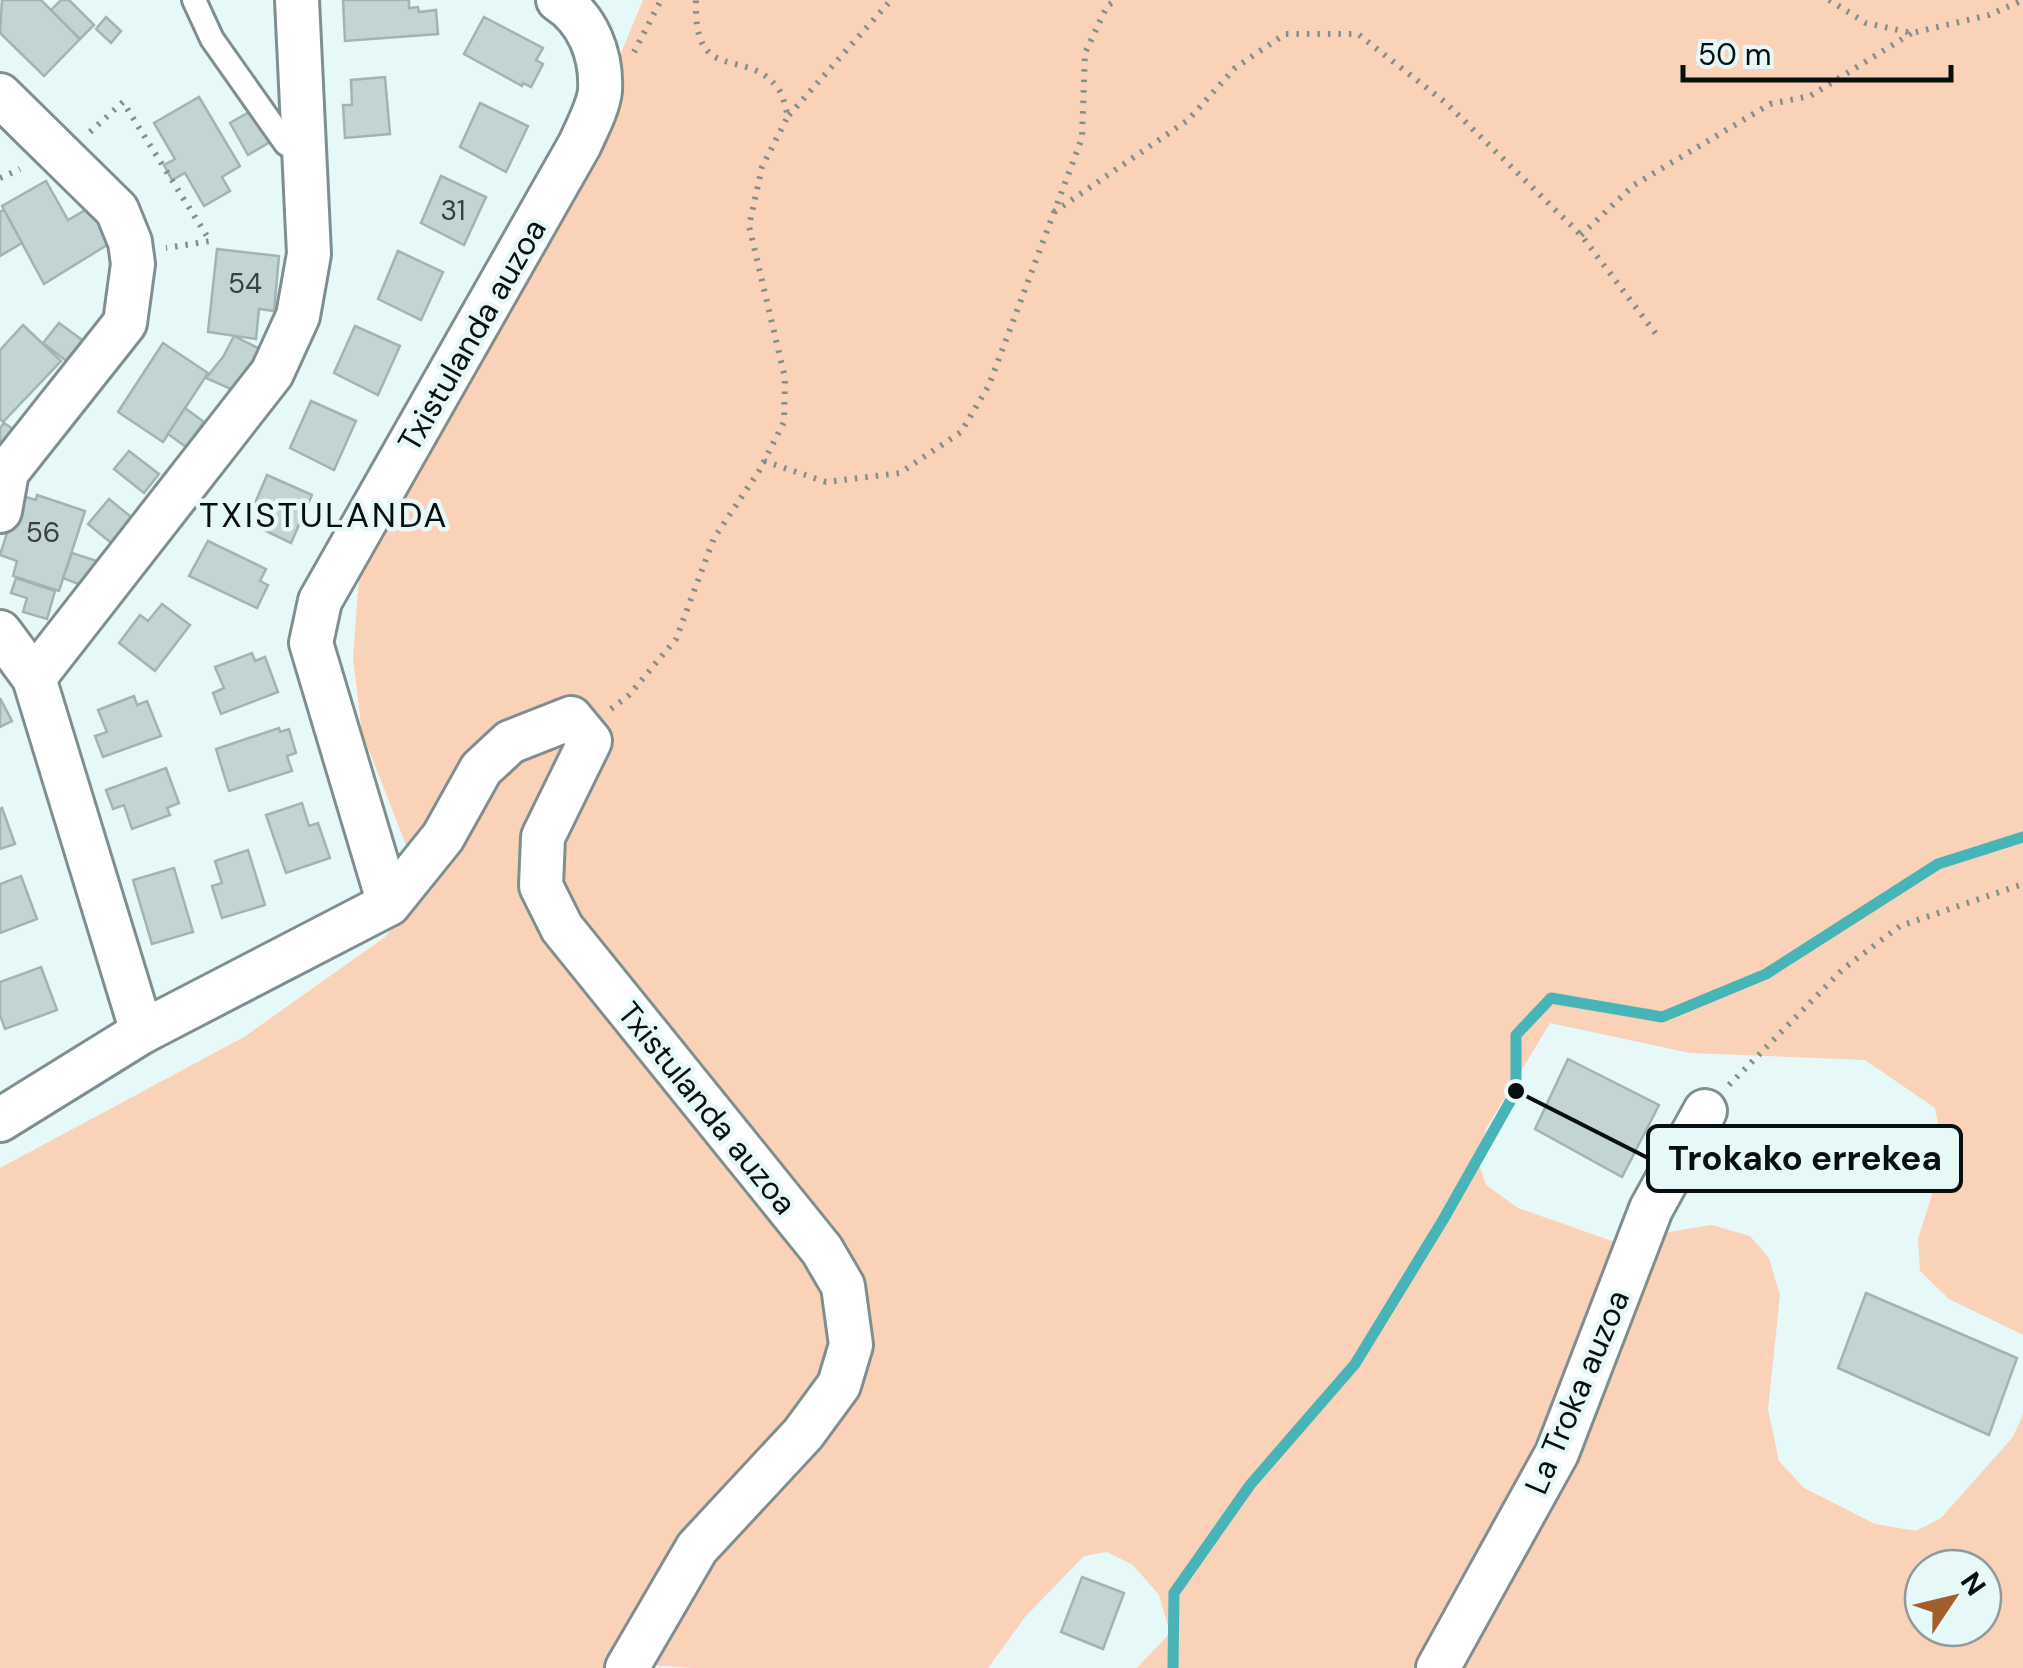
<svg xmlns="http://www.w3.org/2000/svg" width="2023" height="1668" font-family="'DM Sans',sans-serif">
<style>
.green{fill:#f9d2b8;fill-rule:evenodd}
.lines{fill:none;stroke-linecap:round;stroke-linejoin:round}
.stream{stroke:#47b4b8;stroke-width:11}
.building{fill:#c3d4d5;stroke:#a2b3b3;stroke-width:2.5}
.service-casing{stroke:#7f8f8f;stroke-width:28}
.minor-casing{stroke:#7f8f8f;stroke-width:48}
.path{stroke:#838e8f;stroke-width:6;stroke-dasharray:2.5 8;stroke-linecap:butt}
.service{stroke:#fff;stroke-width:22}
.minor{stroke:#fff;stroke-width:42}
.labels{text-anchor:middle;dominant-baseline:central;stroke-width:9;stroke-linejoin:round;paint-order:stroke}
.number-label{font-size:28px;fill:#384040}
.street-label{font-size:32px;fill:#090e0f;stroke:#e7f8f9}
.neighbourhood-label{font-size:35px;letter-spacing:2.5px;fill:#090e0f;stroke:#e7f8f9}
.leader{fill:none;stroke:#090e0f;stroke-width:4}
.callout-dot{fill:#090e0f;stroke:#e7f8f9;stroke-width:4}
.callout{fill:#e7f8f9;stroke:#090e0f;stroke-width:4}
.callout-label{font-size:35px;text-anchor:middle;font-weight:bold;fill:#090e0f}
</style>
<rect width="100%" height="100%" fill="#e7f8f9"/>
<path class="green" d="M643 0H2023V1335L1949 1299 1920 1271 1918 1239 1944 1156 1935 1108 1865 1060 1690 1053 1550 1023 1486 1129 1478 1161 1486 1185 1518 1208 1612 1241 1712 1225 1750 1236 1769 1258 1780 1295 1768 1409 1779 1461 1804 1488 1875 1524 1916 1531 1941 1518 2013 1437 2023 1414V1668H1137L1170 1633 1159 1595 1133 1565 1107 1552 1084 1556 1025 1617 988 1668H695L648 1665 641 1668H0V1168L244 1037 385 937 411 906 418 876 362 732 353 658 361 550 581 149ZM1923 1568H1983V1628H1923Z"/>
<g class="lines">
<polyline class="stream" points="1173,1668 1174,1593 1250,1485 1355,1364 1443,1220 1516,1091 1516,1035 1551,998 1662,1017 1766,974 1938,864 2023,837"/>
</g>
<g class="building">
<polygon points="2,0 41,0 80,39 44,76 0,33"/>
<polygon points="61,0 69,0 94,25 80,39 51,10"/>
<polygon points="343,0 409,0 409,8 418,7 419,12 436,10 438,34 345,41"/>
<polygon points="106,17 121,31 111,43 96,29"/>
<polygon points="484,17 543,48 536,60 543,64 531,87 523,83 522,86 464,54"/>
<polygon points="385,77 390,134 345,138 343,105 352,105 351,80"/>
<polygon points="199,97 240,166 222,177 230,191 204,206 185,173 172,180 164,165 175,159 154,123"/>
<polygon points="480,103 528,126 506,172 460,147"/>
<polygon points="251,111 270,142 248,155 230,123"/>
<polygon points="441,176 486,197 464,245 421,223"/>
<polygon points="46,181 68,220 94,205 115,240 44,284 2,206"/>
<polygon points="4,210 22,243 0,256 0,212"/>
<polygon points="217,249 279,256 274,311 259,309 256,339 208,332"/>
<polygon points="398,251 443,272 421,320 378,299"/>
<polygon points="59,323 85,342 69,363 43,343"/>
<polygon points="23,325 61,361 3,422 0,419 0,350"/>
<polygon points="355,326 400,346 378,395 334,373"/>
<polygon points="234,336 260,349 252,370 233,390 206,378 223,357"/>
<polygon points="163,343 208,373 163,442 118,412"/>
<polygon points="311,401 356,421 334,470 290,448"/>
<polygon points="185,408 204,422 186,447 168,434"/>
<polygon points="4,423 19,433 0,457 0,428"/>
<polygon points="129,451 159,474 144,493 114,469"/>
<polygon points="267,475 312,495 291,543 247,522"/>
<polygon points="19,495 36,500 37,495 85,511 59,591 13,576 17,561 0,555"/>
<polygon points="109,499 136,521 115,546 88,524"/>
<polygon points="208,541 266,569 260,581 268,585 257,608 189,576"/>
<polygon points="72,553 103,563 86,587 63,578"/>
<polygon points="16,578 55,591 47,619 23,612 27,598 11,593"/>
<polygon points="162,604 190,625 155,671 119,643 140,615 148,621"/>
<polygon points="252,653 255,661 265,657 278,692 221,714 213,693 224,688 215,667"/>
<polygon points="134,696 137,705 147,701 161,736 103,757 95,736 107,732 98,710"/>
<polygon points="0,698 12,721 0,727"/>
<polygon points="279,728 280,732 289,729 296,753 287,756 292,771 229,791 216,749"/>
<polygon points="166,768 179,803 167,808 170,815 132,829 124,805 113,809 106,790"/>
<polygon points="302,803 309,826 318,823 330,858 286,873 266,815"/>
<polygon points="2,808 15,844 0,849 0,809"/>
<polygon points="248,850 265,905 222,918 212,886 222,883 215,861"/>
<polygon points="174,868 193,932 152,944 133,880"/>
<polygon points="21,876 37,919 0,933 0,884"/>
<polygon points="41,967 57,1010 5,1029 0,1015 0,982"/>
<polygon points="1568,1059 1659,1105 1622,1177 1535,1129"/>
<polygon points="1866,1293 2017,1358 1989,1435 1838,1368"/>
<polygon points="1082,1577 1124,1593 1103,1649 1061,1632"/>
</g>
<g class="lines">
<defs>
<polyline id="service" points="194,0 212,39 286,144 304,152"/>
<g id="minor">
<polyline points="0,95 117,210 130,242 133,264 125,323 7,472 0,511"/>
<polyline points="0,632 34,678 142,1032"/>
<polyline points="34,678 272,373 298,316 309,254 297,0"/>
<path d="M389 904 311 643 320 601 580 144C587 128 598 108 600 91 602 55 588 19 558 0"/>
<polyline points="0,1120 142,1032 389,904 443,837 481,769 510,742 571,718 590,741 543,837 541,886 562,928 822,1250 843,1286 851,1345 839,1385 803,1434 697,1548 627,1668"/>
<polyline points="1438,1668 1557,1453 1651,1209 1705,1111"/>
</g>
</defs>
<use href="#service" class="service-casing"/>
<use href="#minor" class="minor-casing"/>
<g class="path">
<polyline points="1829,0 1866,23 1912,33 1989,15 2023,0"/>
<polyline points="634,52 661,0"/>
<polyline points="789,115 891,0"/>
<polyline points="90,132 123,102 210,241 166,248"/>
<polyline points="0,178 20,169"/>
<polyline points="1054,212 1188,120 1235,68 1285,34 1358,34 1446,103 1581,235 1659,338"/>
<polyline points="1581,235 1634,185 1770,104 1810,96 1912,33"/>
<polyline points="764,461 826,482 900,473 961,432 989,385 1082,138 1085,53 1107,6 1116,0"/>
<path d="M611 709 629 695 676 639 714 538 759 471 784 422 785 378 749 226 762 167 788 116C785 107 783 94 777 87 745 46 693 87 696 0"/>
<polyline points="1729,1085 1843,969 1900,926 2023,884"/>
</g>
<use href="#service" class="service"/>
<use href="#minor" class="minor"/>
</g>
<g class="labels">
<g class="number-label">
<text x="453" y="210">31</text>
<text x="245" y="283">54</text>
<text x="43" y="532">56</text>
</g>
<g class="street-label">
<text transform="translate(472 335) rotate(-60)">Txistulanda auzoa</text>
<text transform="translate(707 1108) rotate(51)">Txistulanda auzoa</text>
<text transform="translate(1577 1392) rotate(-67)">La Troka auzoa</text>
</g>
<g class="neighbourhood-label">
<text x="324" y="515">TXISTULANDA</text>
</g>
</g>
<path class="leader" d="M1516 1091L1648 1158"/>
<circle class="callout-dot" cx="1516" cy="1091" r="10"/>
<rect class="callout" x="1648" y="1126" width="313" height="65" rx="10"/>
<g class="callout-label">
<text x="1805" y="1170">Trokako errekea</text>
</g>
<g transform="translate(1953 1598) rotate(55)"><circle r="48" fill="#e7f8f9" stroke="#8e9a9b" stroke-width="2.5"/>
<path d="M0-8L18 38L0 25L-18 38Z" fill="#a25f2d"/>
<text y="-15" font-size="28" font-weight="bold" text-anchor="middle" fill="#090e0f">N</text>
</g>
<path d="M1683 65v15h268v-15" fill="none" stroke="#090e0f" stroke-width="5"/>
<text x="1698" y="65" font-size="30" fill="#090e0f" stroke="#e7f8f9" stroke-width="8" paint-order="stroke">50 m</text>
</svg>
